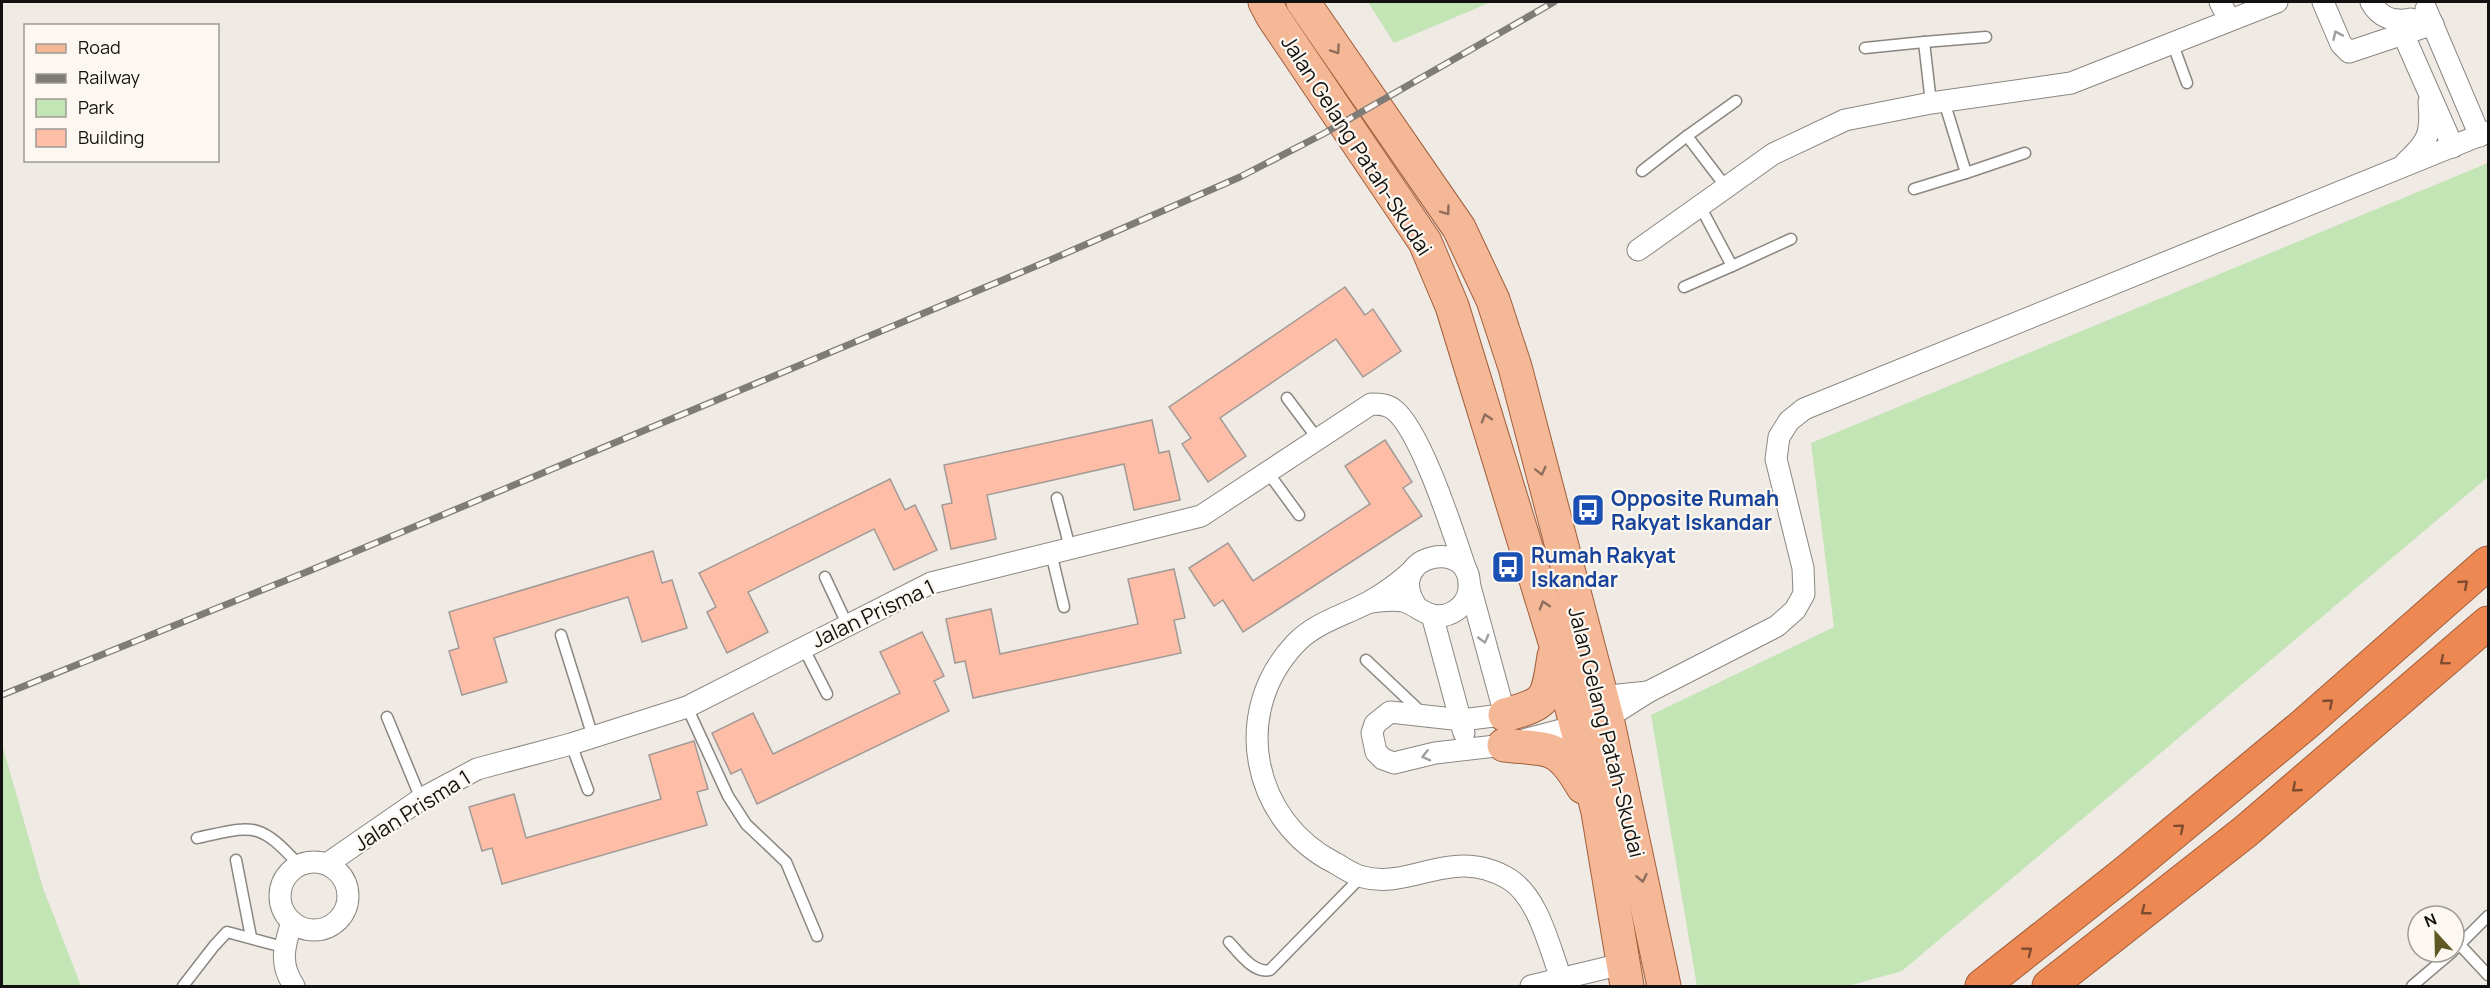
<svg xmlns="http://www.w3.org/2000/svg" width="2490" height="988" font-family="Manrope,sans-serif">
<style>
.green{fill:#c3e4b5}
.building{fill:#febda7;stroke:#a29a97;stroke-width:1.5}
.lines{fill:none;stroke-linecap:round;stroke-linejoin:round}
.lane-casing{stroke:#8b8680;stroke-width:13}
.street-casing{stroke:#8b8680;stroke-width:23}
.primary-casing{stroke:#a15e3b;stroke-width:35}
.highway-casing{stroke:#a15e3b;stroke-width:35}
.lane{stroke:#fff;stroke-width:10}
.street{stroke:#fff;stroke-width:21}
.primary{stroke:#f4b897;stroke-width:33}
.highway{stroke:#ed8852;stroke-width:33}
.rail-casing{stroke:#7f7c78;stroke-width:7}
.rail{stroke:#fcf7f0;stroke-width:4.5;stroke-dasharray:14;stroke-linecap:butt}
.oneway{stroke:#a1a09f}
.oneway2{stroke:#8f6d5a}
.oneway3{stroke:#804c30}
.labels{text-anchor:middle;dominant-baseline:central;stroke-width:4.5;stroke-linejoin:round;paint-order:stroke}
.street-label{font-size:21px;fill:#13110f;stroke:#fcf7f0}
.transit-label{font-size:21px;font-weight:bold;fill:#164399;stroke:#fcf7f0;text-anchor:start}
</style>
<rect width="100%" height="100%" fill="#efeae3"/>
<g class="green">
<polygon points="1368,2 1491,2 1394,43"/>
<polygon points="2488,163 2488,477 1902,971 1848,986 1697,986 1651,715 1834,627 1811,443"/>
<polygon points="2,744 43,888 81,986 2,986"/>
</g>
<g class="building">
<polygon points="1345,287 1365,315 1373,309 1401,351 1363,377 1336,339 1220,418 1246,456 1208,482 1182,444 1191,438 1169,407"/>
<polygon points="1152,420 1159,453 1169,451 1180,500 1134,510 1124,464 987,495 996,539 951,549 942,505 952,503 944,465"/>
<polygon points="1385,440 1412,482 1403,488 1422,516 1243,632 1223,600 1214,606 1189,568 1228,543 1253,581 1370,504 1345,466"/>
<polygon points="890,479 905,510 915,505 937,550 894,570 874,529 748,592 768,632 727,653 707,612 716,607 699,573"/>
<polygon points="653,551 662,583 672,580 687,628 642,642 628,597 494,638 507,682 462,695 449,651 459,648 449,612"/>
<polygon points="1174,569 1185,618 1174,620 1181,653 973,698 965,661 955,663 946,619 991,609 1000,654 1138,624 1128,579"/>
<polygon points="922,632 944,676 934,681 949,711 757,804 741,769 731,774 712,733 753,713 773,754 900,693 880,652"/>
<polygon points="694,741 708,789 697,792 707,825 502,884 492,848 482,851 469,807 514,794 526,838 661,799 649,755"/>
</g>
<g class="lines">
<defs>
<g id="lane">
<polyline points="2172,42 2187,83"/>
<polyline points="1865,48 1924,42"/>
<polyline points="1931,103 1924,42 1986,37"/>
<polyline points="1642,171 1687,136"/>
<polyline points="1966,173 2025,153"/>
<polyline points="1726,187 1687,136 1736,101"/>
<polyline points="1914,189 1966,173 1944,101"/>
<polyline points="1700,206 1732,266 1791,239"/>
<polyline points="1684,287 1732,266"/>
<polyline points="1287,398 1317,438"/>
<polyline points="1267,471 1299,515"/>
<polyline points="1057,498 1070,548"/>
<polyline points="1051,553 1064,607"/>
<polyline points="825,577 847,624"/>
<polyline points="561,635 593,737"/>
<polyline points="803,647 827,694"/>
<polyline points="1366,660 1421,712"/>
<polyline points="687,707 728,796 746,824 786,862 817,936"/>
<polyline points="387,717 421,799"/>
<polyline points="571,744 588,790"/>
<path d="M197 838C253 826 258 820 299 865"/>
<polyline points="236,860 251,937"/>
<path d="M1229 942C1239 953 1254 974 1270 970L1361 877"/>
<polyline points="2460,945 2488,975"/>
<polyline points="2454,950 2488,916"/>
<polyline points="183,986 214,946 227,932 283,947"/>
<polyline points="2412,986 2452,952"/>
</g>
<g id="street">
<polyline points="2220,2 2229,19"/>
<polyline points="2323,2 2341,44 2349,52 2433,24"/>
<path d="M2371 2C2379 17 2394 23 2411 19"/>
<polyline points="2426,9 2480,136"/>
<polyline points="2397,20 2453,147"/>
<path d="M2405 163C2428 142 2432 134 2429 102"/>
<polyline points="1638,250 1773,154 1845,120 1931,103 2071,83 2277,2"/>
<path d="M1413 570C1399 583 1385 593 1369 602 1343 616 1316 622 1295 644 1230 713 1252 821 1335 863 1344 868 1353 875 1363 877 1411 890 1453 845 1509 879 1539 898 1549 947 1561 978"/>
<polyline points="1469,583 1505,715"/>
<path d="M1371 602C1381 601 1392 599 1403 601 1414 604 1421 612 1432 615 1449 619 1467 607 1469 589 1475 536 1382 553 1416 606"/>
<polyline points="1432,615 1464,733"/>
<polyline points="1589,698 1648,692"/>
<polyline points="1517,713 1462,720 1390,712 1375,724 1372,733 1376,752 1383,759 1394,763 1435,753 1504,745 1607,718 1648,692 1777,626 1795,610 1804,594 1803,568 1776,459 1779,437 1789,421 1804,409 2488,132"/>
<circle cx="314" cy="896" r="34"/>
<path d="M327 864 421 799 477 769 571 744 687 707 931 583 1201 516 1371 404C1379 404 1386 404 1393 409 1421 429 1455 538 1467 573"/>
<path d="M292 922C284 946 279 964 294 986"/>
<polyline points="1531,986 1622,964"/>
</g>
<g id="primary">
<polyline points="1265,2 1273,17 1425,242 1452,306 1556,645 1598,812 1627,986"/>
<polyline points="1303,2 1459,228 1493,300 1515,367 1607,718 1664,986"/>
<path d="M1505 715C1549 703 1547 700 1554 656"/>
<path d="M1504 745C1551 750 1558 744 1583 787"/>
</g>
<g id="highway">
<polyline points="1982,986 2125,873 2305,724 2488,563"/>
<polyline points="2049,986 2246,831 2488,623"/>
</g>
</defs>
<use href="#lane" class="lane-casing"/>
<use href="#street" class="street-casing"/>
<use href="#primary" class="primary-casing"/>
<use href="#highway" class="highway-casing"/>
<use href="#lane" class="lane"/>
<use href="#street" class="street"/>
<use href="#primary" class="primary"/>
<use href="#highway" class="highway"/>
<defs>
<polyline id="rail" points="2,695 309,571 1048,261 1240,177 1323,134 1554,2"/>
</defs>
<use href="#rail" class="rail-casing"/>
<use href="#rail" class="rail"/>
</g>
<defs><path id="oneway-chevron" d="M-2-3.5L2.5 0L-2 3.5" fill="none" stroke-width="1.6" stroke-linecap="round" stroke-linejoin="round" transform="scale(1.5)"/></defs>
<g class="oneway">
<use href="#oneway-chevron" transform="translate(2337 35) rotate(-114)"/>
<use href="#oneway-chevron" transform="translate(1484 639) rotate(75)"/>
<use href="#oneway-chevron" transform="translate(1426 756) rotate(166)"/>
</g>
<g class="oneway2">
<use href="#oneway-chevron" transform="translate(1336 50) rotate(56)"/>
<use href="#oneway-chevron" transform="translate(1446 211) rotate(54)"/>
<use href="#oneway-chevron" transform="translate(1486 418) rotate(-107)"/>
<use href="#oneway-chevron" transform="translate(1541 471) rotate(76)"/>
<use href="#oneway-chevron" transform="translate(1544 605) rotate(-107)"/>
<use href="#oneway-chevron" transform="translate(1642 878) rotate(78)"/>
</g>
<g class="oneway3">
<use href="#oneway-chevron" transform="translate(2464 584) rotate(-41)"/>
<use href="#oneway-chevron" transform="translate(2444 661) rotate(140)"/>
<use href="#oneway-chevron" transform="translate(2329 703) rotate(-41)"/>
<use href="#oneway-chevron" transform="translate(2296 788) rotate(139)"/>
<use href="#oneway-chevron" transform="translate(2180 828) rotate(-40)"/>
<use href="#oneway-chevron" transform="translate(2145 911) rotate(142)"/>
<use href="#oneway-chevron" transform="translate(2028 951) rotate(-38)"/>
</g>
<defs>
<symbol id="bus-square" viewBox="-11 -11 22 22"><rect x="-9" y="-9" width="18" height="18" rx="4" fill="#1a4fb4" stroke="#fcf7f0"/><path d="M-5-6H5V4H4V6H2V4H-2V6H-4V4H-5ZM-3.5-4V0h7V-4ZM-3.5 1.2v1.5H-2V1.2ZM2 1.2v1.5H3.5V1.2Z" fill="#fff"/></symbol>
</defs>
<g fill-rule="evenodd">
<use href="#bus-square" x="1569" y="491" width="38" height="38"/>
<use href="#bus-square" x="1489" y="548" width="38" height="38"/>
</g>
<g class="labels">
<g class="street-label">
<text transform="translate(1357 145) rotate(57)">Jalan Gelang Patah-Skudai</text>
<text transform="translate(873 613) rotate(-25)">Jalan Prisma 1</text>
<text transform="translate(1607 732) rotate(76)">Jalan Gelang Patah-Skudai</text>
<text transform="translate(412 810) rotate(-32)">Jalan Prisma 1</text>
</g>
<g class="transit-label">
<text x="1611" y="498">Opposite Rumah<tspan x="1611" dy="24">Rakyat Iskandar</tspan></text>
<text x="1531" y="555">Rumah Rakyat<tspan x="1531" dy="24">Iskandar</tspan></text>
</g>
</g>
<rect width="2490" height="988" fill="none" stroke="#13110f" stroke-width="6"/>
<rect x="24" y="24" width="195" height="138" fill="#fcf7f0" stroke="#9f9b96" stroke-width="1.5"/>
<rect x="36" y="44" width="30" height="9" fill="#f4b897" stroke="#9f9b96" stroke-width="1.5"/>
<text x="78" y="54" font-size="18" fill="#13110f">Road</text>
<rect x="36" y="74" width="30" height="9" fill="#7f7c78" stroke="#9f9b96" stroke-width="1.5"/>
<text x="78" y="84" font-size="18" fill="#13110f">Railway</text>
<rect x="36" y="99" width="30" height="18" fill="#c3e4b5" stroke="#9f9b96" stroke-width="1.5"/>
<text x="78" y="114" font-size="18" fill="#13110f">Park</text>
<rect x="36" y="129" width="30" height="18" fill="#febda7" stroke="#9f9b96" stroke-width="1.5"/>
<text x="78" y="144" font-size="18" fill="#13110f">Building</text>
<g transform="translate(2436 934) rotate(338)"><circle r="28" fill="#fcf7f0" stroke="#9f9b96" stroke-width="1.5"/>
<path d="M0-4.5L10 22L0 15L-10 22Z" fill="#5f5824"/>
<text y="-9" font-size="16" font-weight="bold" text-anchor="middle" fill="#13110f">N</text>
</g>
</svg>
